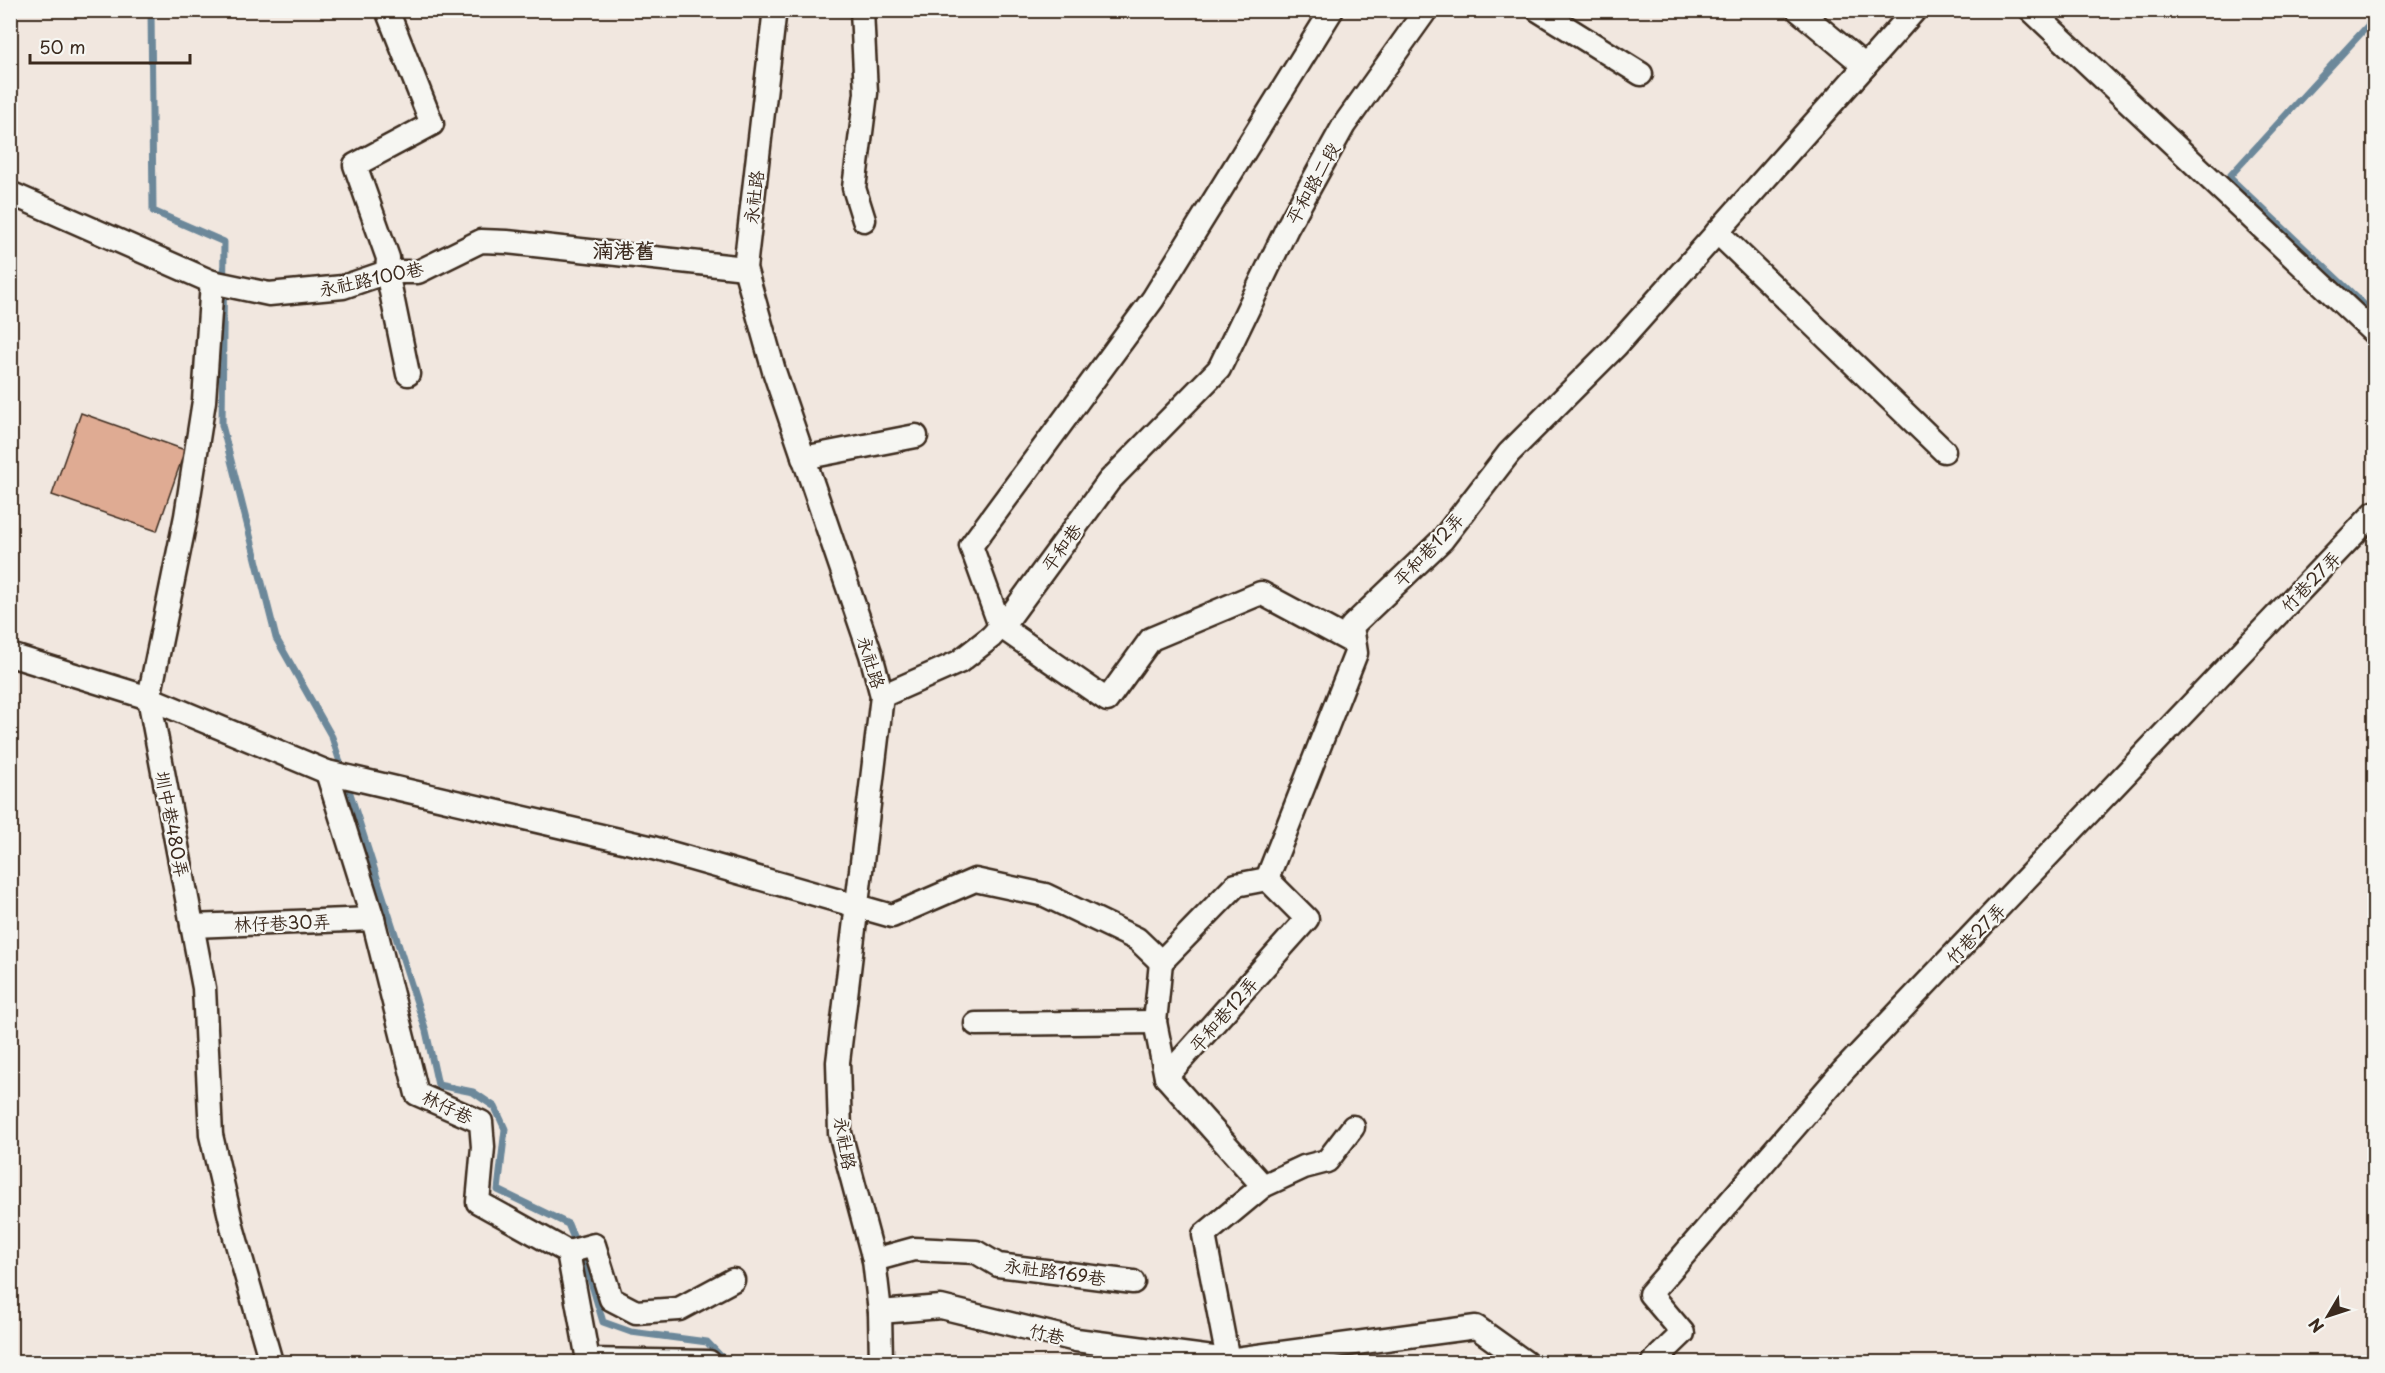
<svg xmlns="http://www.w3.org/2000/svg" width="2385" height="1373" font-family="'Playpen Sans','LXGW WenKai TC',sans-serif">
<style>
.lines{fill:none;stroke-linecap:round;stroke-linejoin:round}
.stream{stroke:#6c889a;stroke-width:7}
.building{fill:#dfab93;stroke:#3b2a1e;stroke-width:1.5}
.minor-casing{stroke:#3b2a1e;stroke-width:27}
.minor{stroke:#f6f6f2;stroke-width:22}
.labels{text-anchor:middle;dominant-baseline:central;stroke-width:4.5;stroke-linejoin:round;paint-order:stroke}
.street-label{font-size:18px;fill:#3b2a1e;stroke:#f6f6f2}
.quarter-label{font-size:21px;font-weight:bold;fill:#3b2a1e;stroke:#f6f6f2}
</style>
<rect width="100%" height="100%" fill="#f1e7df"/>
<filter id="ink" filterUnits="userSpaceOnUse"><feTurbulence type="fractalNoise" baseFrequency=".0167" numOctaves="2"/><feDisplacementMap in="SourceGraphic" scale="12" xChannelSelector="R" yChannelSelector="G"/><feConvolveMatrix kernelMatrix="1 2 1 2 8 2 1 2 1" color-interpolation-filters="sRGB"/></filter>
<g filter="url(#ink)">
<g class="lines">
<g class="stream">
<polyline points="151,10 153,211 224,242 222,425 276,638 332,737 426,1031 438,1085 473,1092 495,1107 505,1129 498,1190 568,1224 589,1275 603,1322 631,1332 707,1342 726,1362"/>
<polyline points="2374,19 2229,177 2374,314"/>
</g>
</g>
<polygon class="building" points="81,413 185,450 157,531 52,495"/>
<g class="lines">
<defs>
<g id="minor">
<polyline points="387,10 432,124 355,165 388,258 387,272 408,374"/>
<polyline points="772,10 774,17 745,268 774,371 871,655 882,696 838,1062 840,1133 874,1260 880,1312 881,1362"/>
<polyline points="862,10 866,93 854,188 864,220"/>
<polyline points="1332,10 1153,299 971,546 1000,626 1107,700 1151,639 1261,593 1354,643"/>
<polyline points="1538,10 1641,74"/>
<polyline points="1798,10 1865,66"/>
<polyline points="2031,10 2374,333"/>
<polyline points="10,193 212,282 269,294 343,287 387,272 418,272 481,241 507,242 745,268"/>
<polyline points="1717,232 1944,451"/>
<polyline points="212,282 204,401 186,516 149,698 204,988 211,1135 233,1230 271,1362"/>
<polyline points="803,458 916,436"/>
<polyline points="10,655 149,698 327,772 653,848 892,916 975,880 1045,895 1137,939 1161,962 1236,885 1267,879"/>
<polyline points="882,696 959,662 991,637 1011,615 1109,481 1219,369 1287,228 1344,125 1426,10"/>
<polyline points="327,772 373,919 417,1094 481,1122 483,1147 478,1202 568,1252 588,1360 709,1362"/>
<polyline points="192,926 373,919"/>
<polyline points="1161,962 1155,1022 1166,1077"/>
<polyline points="976,1024 1155,1022"/>
<polyline points="1263,1186 1304,1167 1327,1161 1353,1127"/>
<polyline points="568,1252 594,1245 611,1299 636,1312 679,1309 733,1280"/>
<polyline points="874,1260 914,1249 976,1252 998,1265 1133,1282"/>
<polyline points="880,1312 941,1307 1076,1340 1228,1360 1476,1327 1525,1362"/>
<polyline points="1228,1360 1204,1235 1263,1186 1166,1077 1307,919 1267,879 1356,653 1352,626 1442,540 1509,453 1616,346 1915,10"/>
<polyline points="1653,1362 1683,1333 1650,1294 1843,1071 2374,513"/>
</g>
</defs>
<use href="#minor" class="minor-casing"/>
<use href="#minor" class="minor"/>
</g>
</g>
<g class="labels">
<g class="street-label">
<text transform="translate(1312 183) rotate(-61)">平和路二段</text>
<text transform="translate(753 197) rotate(-83)">永社路</text>
<text transform="translate(371 278) rotate(-12)">永社路100巷</text>
<text transform="translate(1061 547) rotate(-54)">平和巷</text>
<text transform="translate(1428 549) rotate(-47)">平和巷12弄</text>
<text transform="translate(2310 581) rotate(-46)">竹巷27弄</text>
<text transform="translate(872 662) rotate(73)">永社路</text>
<text transform="translate(173 824) rotate(79)">圳中巷480弄</text>
<text transform="translate(282 922) rotate(-2)">林仔巷30弄</text>
<text transform="translate(1975 933) rotate(-46)">竹巷27弄</text>
<text transform="translate(1223 1014) rotate(-49)">平和巷12弄</text>
<text transform="translate(448 1106) rotate(26)">林仔巷</text>
<text transform="translate(846 1143) rotate(80)">永社路</text>
<text transform="translate(1055 1271) rotate(8)">永社路169巷</text>
<text transform="translate(1047 1333) rotate(14)">竹巷</text>
</g>
<g class="quarter-label">
<text x="624" y="249">湳港舊</text>
</g>
</g>
<rect width="2385" height="1373" fill="none" stroke="#f6f6f2" stroke-width="36"/>
<rect x="18" y="18" width="2349" height="1337" fill="none" stroke="#3b2a1e" stroke-width="2" filter="url(#ink)"/>
<g transform="translate(2328 1316) rotate(231)" stroke="#f6f6f2" stroke-width="4.5" paint-order="stroke">
<path d="M0-4.5L10 22L0 15L-10 22Z" fill="#3b2a1e"/>
<text y="-9" font-size="16" font-weight="bold" text-anchor="middle" fill="#3b2a1e">N</text>
</g>
<path d="M30 54v9h160v-9" fill="none" stroke="#3b2a1e" stroke-width="3"/>
<text x="39" y="54" font-size="18" fill="#3b2a1e" stroke="#f6f6f2" stroke-width="4.5" paint-order="stroke">50 m</text>
</svg>
